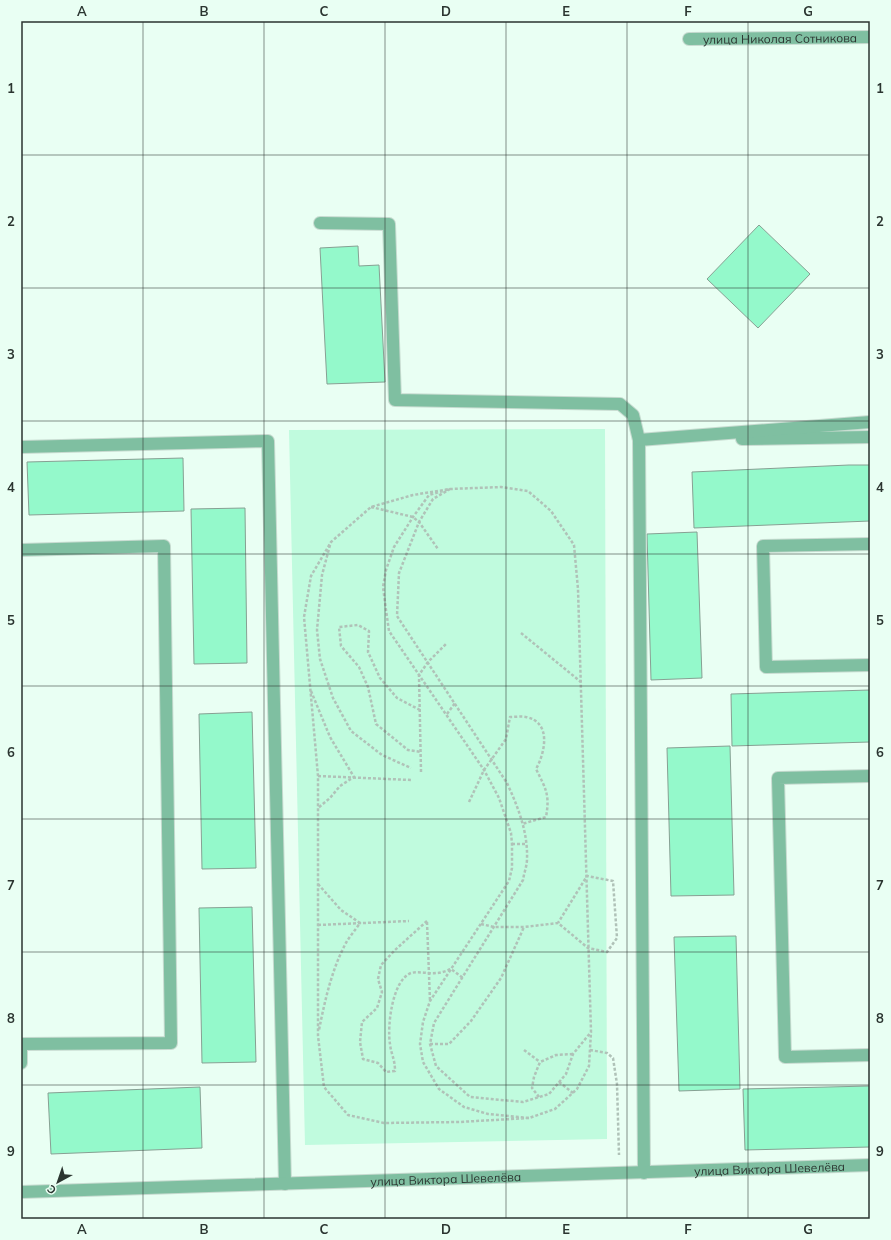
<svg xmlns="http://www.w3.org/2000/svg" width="891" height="1240" font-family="Mulish,sans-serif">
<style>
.green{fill:#c0fbde}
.building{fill:#94f9cb;stroke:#87a093}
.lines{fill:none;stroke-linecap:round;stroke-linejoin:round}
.minor-casing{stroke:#c7dbd0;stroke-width:14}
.path{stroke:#b0c2b8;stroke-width:2.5;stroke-dasharray:3 2;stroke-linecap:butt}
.minor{stroke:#7fbfa1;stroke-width:12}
.grid{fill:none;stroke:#2b3530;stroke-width:1;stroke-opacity:0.55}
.labels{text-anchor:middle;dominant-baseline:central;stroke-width:3;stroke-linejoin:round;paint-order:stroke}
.street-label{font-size:12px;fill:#2b3530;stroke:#e9fff3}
.neatline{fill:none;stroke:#2b3530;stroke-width:1.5}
.grid-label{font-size:13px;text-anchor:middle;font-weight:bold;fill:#2b3530}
</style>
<rect width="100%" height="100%" fill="#e9fff3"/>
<polygon class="green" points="605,429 607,1139 305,1145 289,430"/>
<g class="building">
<polygon points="759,225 810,274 758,328 707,279"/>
<polygon points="358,246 359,266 379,265 385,382 327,384 320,248"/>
<polygon points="183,458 184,511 29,515 27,462"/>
<polygon points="849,465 870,465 870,521 694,528 692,472"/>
<polygon points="245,508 247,663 194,664 191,509"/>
<polygon points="697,532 702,678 651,680 647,534"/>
<polygon points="870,690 870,742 732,746 731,694"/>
<polygon points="252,712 256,868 202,869 199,714"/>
<polygon points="730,746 734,895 671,896 667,748"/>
<polygon points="252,907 256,1062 202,1063 199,908"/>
<polygon points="736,936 740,1089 679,1091 674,937"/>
<polygon points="870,1086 870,1147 745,1150 743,1089"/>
<polygon points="200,1087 202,1148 51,1154 48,1093"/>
</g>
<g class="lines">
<defs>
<g id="minor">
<path id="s1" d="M689 39 870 37"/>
<polyline points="320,223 389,224 395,400 620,404 633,415 639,440 644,1173"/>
<polyline points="742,439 870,437"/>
<polyline points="639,440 870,422"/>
<polyline points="21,447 268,441 285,1184"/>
<polyline points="870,544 763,546 766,667 870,665"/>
<polyline points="21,550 164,546 171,1043 21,1044 21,1063"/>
<polyline points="870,776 778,778 785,1057 870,1055"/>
<path id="s2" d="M21 1192 870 1165"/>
</g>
</defs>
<use href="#minor" class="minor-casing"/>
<g class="path">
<polyline points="371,507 413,517 419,522 438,549"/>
<polyline points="330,545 322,575 317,630 320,659 333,698 351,731 382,755 411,768"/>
<polyline points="521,633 581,682"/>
<polyline points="311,691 330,737 354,777 340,786 330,798 318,808"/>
<polyline points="420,710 397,698 380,678 368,652 369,631 358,625 339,627 341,646 359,667 368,687 376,724 408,750 421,752"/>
<polyline points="447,714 455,703"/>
<polyline points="421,772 419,675 428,662 446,644"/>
<polyline points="318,776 411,780"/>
<path d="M469 802 484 770 506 739 510 717C515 717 522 716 526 717 552 722 545 753 536 769 546 789 550 795 546 817L522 824"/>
<polyline points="512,844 526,844"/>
<path d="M318 884 341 910 360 923C356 929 351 935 347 941 332 968 325 1000 319 1030"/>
<path d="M427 921 395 950 381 965 378 979 382 992 377 1008 362 1022 360 1042 363 1059 378 1063 386 1072 395 1071C395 1059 391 1054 390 1044 387 1027 392 980 411 973 419 971 428 974 436 973 441 973 446 971 451 969L463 978"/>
<polyline points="427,922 430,1001"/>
<polyline points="481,924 494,927 524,927 558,923 588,948 607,952 617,938 613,881 587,876 558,923"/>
<polyline points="318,925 409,921"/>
<polyline points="430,1044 449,1044 471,1021 501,978 524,927"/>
<polyline points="524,1050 540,1062"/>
<polyline points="590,1050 607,1053 613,1058 617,1084 619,1155"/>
<polyline points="559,1082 573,1093"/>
<polyline points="539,1097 532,1088 534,1077 540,1062 556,1055 573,1054"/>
<path d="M529 1118 459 1122 384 1123 348 1115 324 1087 318 1036V776L304 617 311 576 331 542 371 507 413 495 450 489 501 487 528 491 551 511 574 545 578 589 591 1032 589 1066 577 1089 555 1109 529 1118 488 1114 464 1107 439 1089 423 1062 420 1044 423 1022 430 1001 509 881 512 868V844L511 833 499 798 484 770 389 631 386 610 383 587 386 570 394 547 413 517 429 495 450 489 433 499 419 522 399 573 397 616 507 783C518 807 528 832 527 859 527 866 524 873 523 880L434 1023 430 1044 436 1066 470 1097 523 1102 549 1094 566 1074 573 1054 591 1032"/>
</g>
<use href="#minor" class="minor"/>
</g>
<path class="grid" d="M143 21V1219M264 21V1219M385 21V1219M506 21V1219M627 21V1219M748 21V1219M21 155H870M21 288H870M21 421H870M21 554H870M21 686H870M21 819H870M21 952H870M21 1085H870"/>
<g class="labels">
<g class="street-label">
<text stroke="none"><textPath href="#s1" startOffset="91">улица Николая Сотникова</textPath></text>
<text stroke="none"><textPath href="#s2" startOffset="749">улица Виктора Шевелёва</textPath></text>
<text stroke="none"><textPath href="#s2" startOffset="425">улица Виктора Шевелёва</textPath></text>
</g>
</g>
<rect width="891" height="1240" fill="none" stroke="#e9fff3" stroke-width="44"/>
<g transform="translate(58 1182) rotate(220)" stroke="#e9fff3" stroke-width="3" paint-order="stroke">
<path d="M0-3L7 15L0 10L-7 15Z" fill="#2b3530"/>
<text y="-6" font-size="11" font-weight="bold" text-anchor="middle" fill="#2b3530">С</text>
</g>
<rect x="22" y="22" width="847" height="1196" class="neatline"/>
<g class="grid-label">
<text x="82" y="16">A</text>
<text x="204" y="16">B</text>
<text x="324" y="16">C</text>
<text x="446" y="16">D</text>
<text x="566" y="16">E</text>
<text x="688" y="16">F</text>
<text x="808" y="16">G</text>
<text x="11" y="93">1</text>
<text x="880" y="93">1</text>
<text x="11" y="226">2</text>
<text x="880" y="226">2</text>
<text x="11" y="359">3</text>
<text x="880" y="359">3</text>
<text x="11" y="492">4</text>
<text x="880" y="492">4</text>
<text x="11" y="625">5</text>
<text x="880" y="625">5</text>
<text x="11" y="757">6</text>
<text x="880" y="757">6</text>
<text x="11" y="890">7</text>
<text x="880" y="890">7</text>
<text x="11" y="1023">8</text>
<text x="880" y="1023">8</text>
<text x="11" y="1156">9</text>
<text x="880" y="1156">9</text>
<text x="82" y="1234">A</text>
<text x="204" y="1234">B</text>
<text x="324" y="1234">C</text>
<text x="446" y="1234">D</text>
<text x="566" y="1234">E</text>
<text x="688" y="1234">F</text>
<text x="808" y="1234">G</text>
</g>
</svg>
